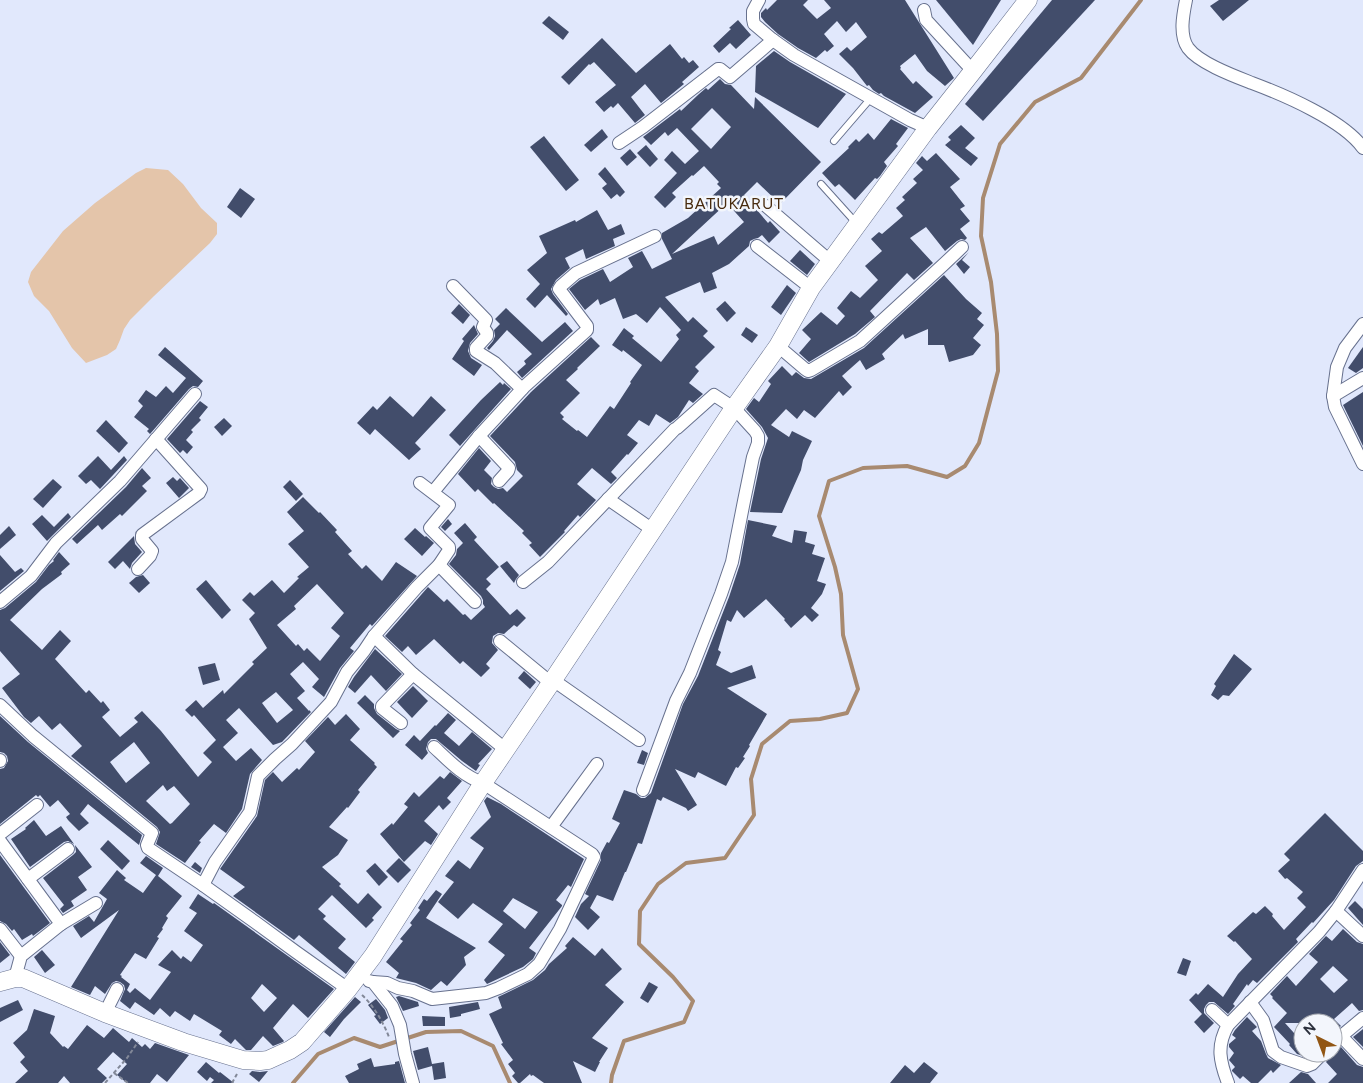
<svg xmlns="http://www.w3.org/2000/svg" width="1363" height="1083" font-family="Figtree,sans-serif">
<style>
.green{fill:#e4c5aa}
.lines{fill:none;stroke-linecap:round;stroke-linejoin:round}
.stream{stroke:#a88a70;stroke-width:4}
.building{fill:#424d6b;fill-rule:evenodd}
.lane-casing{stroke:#67718e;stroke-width:8}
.street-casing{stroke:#67718e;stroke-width:14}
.secondary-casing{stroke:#67718e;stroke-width:19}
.path{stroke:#828898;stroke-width:2;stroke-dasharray:4 2.5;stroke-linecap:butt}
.lane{stroke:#fff;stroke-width:6}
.street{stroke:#fff;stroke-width:12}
.secondary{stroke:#fff;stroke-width:18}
.labels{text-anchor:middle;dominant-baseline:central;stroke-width:5;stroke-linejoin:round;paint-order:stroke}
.quarter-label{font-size:16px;letter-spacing:1px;fill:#482b0e;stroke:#f3f6fc}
</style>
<rect width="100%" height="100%" fill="#e1e8fc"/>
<polygon class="green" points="146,168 168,170 183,184 201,208 217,223 217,234 210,243 154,296 130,320 124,329 120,340 116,349 107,355 86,363 72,348 49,311 34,296 28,282 31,272 63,231 95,203 136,173"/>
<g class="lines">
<g class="stream">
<polyline points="293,1083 318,1054 354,1038 380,1047 426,1032 461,1031 493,1046 510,1083"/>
<polyline points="611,1083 612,1075 624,1041 684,1022 693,1001 673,977 639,944 640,911 658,884 686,863 725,858 754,815 751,779 762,744 790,721 820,719 847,713 858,689 843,635 841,594 835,567 819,516 829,481 863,468 907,466 947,477 965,466 979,443 998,371 997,334 991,282 981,236 983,198 1000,144 1035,102 1081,78 1141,0"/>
</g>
</g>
<g class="building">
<polygon points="777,0 808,0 803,5 817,19 831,8 824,0 905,0 954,78 945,86 927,71 915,54 900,66 901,68 900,69 913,84 916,81 933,97 915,113 884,96 881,93 879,94 873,90 869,85 867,86 853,68 839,54 847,47 851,51 867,37 856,22 846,32 837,21 824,34 834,46 827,52 825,50 816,58 798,48 778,34 765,22 761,17 761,13 766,8 767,10"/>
<polygon points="936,0 1001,0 973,45"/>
<polygon points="1052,0 1095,0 983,121 965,104"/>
<polygon points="1219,0 1249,0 1223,21 1210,6"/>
<polygon points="549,16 569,32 563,40 542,23"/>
<polygon points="738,20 751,35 736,49 730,43 719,53 713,46 731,29 729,28"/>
<polygon points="602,38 636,73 670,44 682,59 684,57 689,63 693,60 699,67 682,82 684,84 661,103 645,84 631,97 645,115 635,123 618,103 613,108 611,106 604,112 595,102 616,85 594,62 590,65 589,64 569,85 561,77"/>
<polygon points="774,51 790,62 846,94 818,128 755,92 756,66"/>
<path d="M720 79 725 84 731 85 754 109 755 97 821 162 780 204 757 182 744 195 768 223 770 221 780 232 769 243 762 235 758 238 754 239 750 241 749 246 729 264 712 273 717 288 704 293 700 282 665 297 688 322 693 317 708 331 703 336 715 347 695 367 699 371 689 383 703 394 693 403 689 400 678 417 670 423 656 414 649 426 639 420 627 435 638 443 628 455 627 454 611 472 617 478 611 484 592 468 577 484 596 500 580 517 578 515 564 531 565 532 540 557 529 545 532 543 522 533 524 531 494 503 493 504 478 489 475 492 458 474 479 448 491 461 484 470 492 478 491 484 494 487 498 489 503 488 507 492 523 476 517 470 515 462 490 436 531 392 591 337 600 346 577 368 578 369 566 380 580 393 560 413 564 417 562 419 577 431 578 430 587 437 610 406 614 409 631 383 630 382 642 365 623 350 622 352 612 345 624 328 634 336 632 338 661 362 679 339 676 335 681 330 660 307 647 323 636 314 623 319 615 298 600 305 598 299 585 310 569 289 580 280 603 269 610 282 633 267 628 258 642 251 652 269 672 259 662 239V233L688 218 721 188 717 184 719 182 704 166 693 176 692 175 672 193 676 197 665 208 654 197 677 173 664 160 672 151 685 164 699 151 677 128 668 136 665 132 651 145 643 137 680 109 681 111 699 94 706 88 708 90ZM712 108 731 127 711 149 691 129ZM727 203 744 222 718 245 714 236 672 254Z"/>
<polygon points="891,119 908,128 896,144 898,146 884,162 887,166 880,176 877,179 875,178 855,200 839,184 835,187 822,173 849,148 848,147 856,139 859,142 868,133 874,140"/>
<polygon points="961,125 975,138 965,148 978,158 971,166 945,145 951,140 948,137"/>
<polygon points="602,129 608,137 591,152 584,145"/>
<polygon points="544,136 579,180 566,191 530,147"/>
<polygon points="646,145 658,159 650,167 637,153"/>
<polygon points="630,149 637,157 627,166 620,158"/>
<polygon points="936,153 960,179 950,187 965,206 960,209 970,221 960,229 967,238 965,240 961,239 957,241 945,251 926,227 910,238 933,263 914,280 907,273 870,311 875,317 855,334 809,362 799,353 811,339 802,330 821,312 837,325 845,316 837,308 851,291 860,298 878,280 865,266 882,251 871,239 879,232 882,234 903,216 896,208 905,200 902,197 917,183 913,179 923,170 916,163 922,156 927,161"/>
<polygon points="605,167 625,192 620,197 617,194 611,199 602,188 607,184 598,174"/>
<polygon points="240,188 255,199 241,218 227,207"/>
<polygon points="597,210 608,230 621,224 625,234 613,239 615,246 586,259 583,249 565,258 570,268 556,280 551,289 553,294 568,314 566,316 547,295 535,308 526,299 540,284 527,270 547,253 539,236 575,220 576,222"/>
<polygon points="800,250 815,264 807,275 790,261"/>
<polygon points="968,253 969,252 962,260 970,267 964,274 956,264"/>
<polygon points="944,275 966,299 982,313 977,319 984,325 973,338 981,345 973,355 949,362 944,345 928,345 928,329 905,339 903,334 882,354 885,359 866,370 860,360 842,376 852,387 843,396 839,391 815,418 804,410 797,419 786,409 771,425 789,437 792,431 812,441 803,460 801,470 782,513 750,512 761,459 768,438 762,427 746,409 754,398 759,402 771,384 768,381 782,366 792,376 796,372 804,378 811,379 864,348"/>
<polygon points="787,285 796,293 781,315 771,307"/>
<polygon points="725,301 736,313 727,322 716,309"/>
<polygon points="459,304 470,315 463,324 451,313"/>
<polygon points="506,308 542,342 565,322 573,331 522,378 517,372 526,364 524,361 532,354 507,330 489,350 487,348 493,341 495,336 494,330 500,324 495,319"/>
<polygon points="474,325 478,334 470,343 468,351 471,358 482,365 474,376 452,359 464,341 462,339"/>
<polygon points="746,327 758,335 752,343 741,335"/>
<polygon points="165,347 203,381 198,387 193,386 189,389 150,434 147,431 149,429 134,417 143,406 138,401 146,390 156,397 166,386 173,393 186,378 158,355"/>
<polygon points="1363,347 1363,368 1356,373 1348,368"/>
<polygon points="500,382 503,385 504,383 511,389 460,446 449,435 481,400"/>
<polygon points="1363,392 1363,446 1343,405"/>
<polygon points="390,396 413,417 431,396 446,410 415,443 421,449 409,460 375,429 370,435 357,423 373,406 377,410"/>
<polygon points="200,401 208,407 199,418 201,420 191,430 193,432 186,440 193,447 187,454 183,450 180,453 167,439"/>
<polygon points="224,418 232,426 222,436 214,427"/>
<polygon points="106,420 128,443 119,453 96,431"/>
<polygon points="98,456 111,470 124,456 127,460 100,489 91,480 86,484 78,476"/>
<polygon points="142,468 151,478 142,486 147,491 122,516 120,514 102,530 98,525 77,544 72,539 126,487"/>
<polygon points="173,477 177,481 180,478 189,488 179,498 166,483"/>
<polygon points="53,479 62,487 43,508 33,499"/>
<polygon points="290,480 303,494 296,501 283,487"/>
<path d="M303 497 319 513 320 512 337 530 335 532 352 551 348 554 362 569 366 565 382 581 396 562 417 576 372 626 370 624 350 648 354 651 340 668 324 697 312 687 319 679 303 662 290 674 305 691 297 698 309 711V710L311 712 282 742 273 745 239 708 226 720 238 733 223 747 236 761 251 748 262 760 250 774 242 809 226 833 214 824 199 841 201 842 185 863 156 844 160 832 157 827 71 756 82 746 60 723 52 730 39 716 31 723 24 717 2 688 20 674 0 651V610L5 608 36 582 49 565 54 561 53 560 59 552 70 564 61 572 62 574 42 589 10 620 42 650 60 630 71 641 55 659 86 693 89 690 101 703 103 701 110 710 102 717 120 737 138 722 134 718 142 711 161 731 198 777 212 762 203 753 216 740 194 715 192 717 185 710 196 700 203 708 223 690 224 694 254 664 252 662 267 648 249 619 255 613 242 600 250 592 254 596 272 580 284 593 299 578 297 577 309 567 288 544 304 531 287 512ZM317 584 344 613 331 628 340 636 320 661 307 648 304 651 298 644 296 646 277 625 296 609 294 606ZM276 692 293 710 277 723 262 703ZM134 742 150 763 126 783 110 762ZM163 785 167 791 174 786 190 804 172 823 170 824 146 801Z"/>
<polygon points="68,513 71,517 47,541 32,524 42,515 54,527"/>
<polygon points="448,519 452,524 445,531 441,527"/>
<polygon points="748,520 777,526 772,536 792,543 794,530 807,532 805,542 815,545 812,554 825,558 817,581 826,584 822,594 811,608 819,615 812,622 805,615 791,628 784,620 785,619 766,599 744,618 737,610 731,622 727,620 718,650 721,652 716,665 731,673 752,665 756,678 727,688 767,714 749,745 750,746 743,757 745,758 738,768 736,767 726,786 698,772 695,778 675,769 697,805 688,811 686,808 663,797 661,801 657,799 642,844 638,843 626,872 625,872 613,901 597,895 590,908 600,917 588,930 575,917 581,904 589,896 585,894 601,860 601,853 607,842 609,843 620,823 612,819 624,790 636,794 641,798 645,798 651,793 683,704 698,676 729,597 740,564"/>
<polygon points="465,523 477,537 474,540 499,567 486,579 491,584 486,589 510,615 517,609 526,618 517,627 514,625 504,634 498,633 493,636 492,643 498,650 486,664 490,668 481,677 463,661 460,664 434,639 416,655 408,646 402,652 385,636 428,587 444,602 447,599 463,615 465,614 471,620 485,607 483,604 483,600 481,596 449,564 456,555 457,549 463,543 454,533"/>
<polygon points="9,526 16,535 0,549 0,535"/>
<polygon points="415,528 425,537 426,536 434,543 422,556 404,539"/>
<polygon points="134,536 135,544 142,552 132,563 130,569 123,561 115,569 108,562"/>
<polygon points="0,555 15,572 21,568 24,571 0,591"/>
<polygon points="507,561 519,575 516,579 514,583 500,566"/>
<polygon points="143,575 150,583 139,593 129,583 136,577"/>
<polygon points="206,580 231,610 222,619 196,589"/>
<polygon points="375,649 402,674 386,691 371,675 355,693 348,687 354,677"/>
<polygon points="1234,654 1252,669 1229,696 1223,695 1218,700 1211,695 1216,686 1214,684"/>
<polygon points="215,663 220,680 203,685 198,667"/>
<polygon points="524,671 536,682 530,689 518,678"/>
<polygon points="413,686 428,701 412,718 397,702"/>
<polygon points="365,695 374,704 374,708 377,714 396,729 400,731 393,738 357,703"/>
<polygon points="448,713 456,720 444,733 459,746 472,732 492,749 478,764 480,765 476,771 462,761 436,739 431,739 428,742 426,749 428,753 422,760 405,745 414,735 420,741 435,725 436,726"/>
<polygon points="346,714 360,729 350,740 375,763 374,764 377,767 358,790 360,792 348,808 347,807 329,827 348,840 338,855 322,867 341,884 339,886 358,904 368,893 382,907 372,918 374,920 366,928 332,895 318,909 326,916 323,919 346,939 338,948 355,962 346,974 299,935 294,940 233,896 245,887 220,869 257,816 265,780 273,772 282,782 297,768 299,770 315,752 305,741 328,717 335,725"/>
<polygon points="0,716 28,742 142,835 139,845 88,804 80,814 89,823 79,831 68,820 66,817 70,814 58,800 50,807 40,795 38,797 36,795 0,824 0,769 4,768 8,761 7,756 4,753 0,752"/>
<polygon points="642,750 648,753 644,765 637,763"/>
<polygon points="450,772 462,781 447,798 451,802 443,810 439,805 424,821 438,834 431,845 425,841 404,862 380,834 392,823 393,825 408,807 404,804 414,792 419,797 440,776 444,779"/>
<path d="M487 797 501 804 584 859 571 887 568 885 556 900 562 905V906L529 948 536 953 533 959 523 967 487 984 484 980 505 955 488 942 503 924 473 903 458 919 438 902 454 882 445 876 458 860 470 869 484 848 470 838 491 817 484 801ZM513 898 538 912 525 929 503 911Z"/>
<polygon points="1325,813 1363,851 1363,861 1356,866 1334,900 1313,923 1312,922 1296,939 1298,942 1257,983 1253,980 1248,986 1247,984 1233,1004 1235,1006 1228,1014 1214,1002 1209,1002 1206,1005 1204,1009 1204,1013 1214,1023 1204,1033 1194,1022 1202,1014 1189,1000 1196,993 1198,995 1208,984 1223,997 1238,974 1252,959 1235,941 1234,942 1227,936 1253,912 1256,914 1265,906 1273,914 1272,916 1284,930 1306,907 1297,898 1303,892 1287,878 1285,879 1278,871 1290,860 1284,854"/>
<polygon points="34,820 46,836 61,826 74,844 68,841 64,842 30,867 11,839 26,829 25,828"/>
<polygon points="108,840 130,861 122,870 100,849"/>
<polygon points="75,845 92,867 78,877 87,890 71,901 74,906 63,913 60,909 64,905 43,878 73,855 76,852"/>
<polygon points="0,855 50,923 33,936 32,934 22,940 14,929 12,931 6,924 0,921"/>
<path d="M146 856 163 868 158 876 182 896 166 916 168 918 162 928 163 929 157 937 159 938 146 959 135 953 120 975 122 976 121 977 130 984 127 990 130 993 135 988 150 1000 171 972 158 965 172 950 181 959 183 956 191 962 203 945 184 931 197 913 189 908 198 894 213 904 214 903 334 989 308 1018 293 1004 273 1028 284 1041 283 1042 273 1046 263 1036 251 1050H246L235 1039 231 1044 219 1035 222 1031 194 1014 190 1021 175 1011 170 1017 160 1008 154 1015 135 1002 130 1009 120 1001 125 989 124 985 120 982 116 981 112 983 105 994 95 986 90 995 71 987 119 910 81 938 73 926 89 916 94 922 107 899 99 893 117 870 126 878 124 880 143 893 156 875 140 863ZM262 984 277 998 264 1012 251 998Z"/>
<polygon points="399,858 411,870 398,883 386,871"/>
<polygon points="195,862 202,868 200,873 191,867"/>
<polygon points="375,863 388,877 379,886 366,871"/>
<polygon points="436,890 442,894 426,918 476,948 464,957 466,965 447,986 441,981 431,990 416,983 396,978 399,973 386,962 403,941 400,939 412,925 410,923 420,910 418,908 424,899 427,901"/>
<polygon points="1355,901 1363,909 1363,925 1348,908"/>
<path d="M1343 929 1357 942 1363 944V1010L1359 1011 1352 1003 1334 1019 1341 1026 1333 1032V1020L1330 1023H1285L1303 1043V1056L1297 1054 1289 1045 1290 1044 1274 1027 1287 1013 1272 998 1273 997 1270 994 1287 976 1296 986 1318 962 1309 954 1326 936 1332 941ZM1333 966 1348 980 1334 993 1320 979Z"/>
<polygon points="573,937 595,956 602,948 622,969 605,985 624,1002 592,1038 608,1048 599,1062 600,1062 595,1072 573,1061 582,1083 544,1083 533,1075 531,1076 530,1074 520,1083 518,1083 512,1076 515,1073 508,1064 513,1060 501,1044 503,1043 489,1014 502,1008 498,997 533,980 545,970 549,964 567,948 565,946"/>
<polygon points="0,942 10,955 0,963"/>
<polygon points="42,950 55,965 45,973 34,957"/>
<polygon points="1183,958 1191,961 1186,976 1177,973"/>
<polygon points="649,982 658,987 648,1003 640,998"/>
<polygon points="399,996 418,1002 419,1006 403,1011 396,997"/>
<polygon points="355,997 361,1002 344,1019 330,1037 324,1032"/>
<polygon points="376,999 385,1010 388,1018 380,1024 374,1016 376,1015 368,1005"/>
<polygon points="18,1000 23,1010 0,1022 0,1008"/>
<polygon points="478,1002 480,1009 461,1014 461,1016 450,1018 449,1007"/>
<polygon points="34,1009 55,1016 50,1033 63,1047 64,1046 68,1049 87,1025 104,1038 113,1028 129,1042 132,1038 142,1047 145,1044 150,1049 155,1043 189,1055 167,1082 157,1074 150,1083 127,1083 117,1075 127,1064 113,1052 97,1069 107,1078 102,1083 70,1083 64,1076 58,1083 15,1083 28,1071 20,1062 25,1057 13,1043 27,1030"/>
<polygon points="422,1016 445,1017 445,1026 423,1026"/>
<polygon points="1247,1017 1257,1027 1252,1031 1261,1041 1266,1054 1268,1058 1281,1065 1273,1073 1271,1070 1258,1083 1251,1083 1243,1076 1240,1079 1232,1071 1232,1070 1235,1067 1229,1060 1234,1053 1229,1047 1229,1044 1236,1038 1232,1035 1235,1030"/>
<polygon points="1363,1029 1363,1047 1353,1037"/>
<polygon points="428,1047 432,1064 444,1062 446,1078 434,1080 432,1066 418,1070 413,1051"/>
<polygon points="1341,1047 1357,1065 1363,1067 1363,1083 1328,1083 1337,1074 1326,1062 1329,1058 1331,1053 1333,1053 1333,1051"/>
<polygon points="371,1058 374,1067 395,1064 395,1062 399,1061 405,1083 349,1083 345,1076 359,1069 357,1064"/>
<polygon points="206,1062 219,1073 220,1072 234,1083 211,1083 214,1080 210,1077 207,1081 197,1072"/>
<polygon points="924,1062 938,1073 930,1083 890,1083 905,1065 914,1073"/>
<polygon points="252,1071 260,1072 268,1071 259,1082 249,1074"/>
<polygon points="1301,1072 1308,1074 1316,1083 1289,1083"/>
</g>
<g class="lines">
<defs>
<g id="lane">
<polyline points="834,141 871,98"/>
<polyline points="821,184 857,224"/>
</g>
<g id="street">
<polyline points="759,0 753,11 753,19 754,24 773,40 794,55 910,120 928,128"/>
<path d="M1186 0C1183 15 1179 35 1188 48 1199 63 1234 76 1252 83 1284 95 1343 120 1363 148"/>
<polyline points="924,10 926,20 973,71"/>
<polyline points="619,143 643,127 718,69 720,69 730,77 773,40"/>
<polyline points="766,206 831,262"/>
<polyline points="757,246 811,288"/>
<polyline points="453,286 486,320 483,327 487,333 487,336 476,348 476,351 495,363 522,389"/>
<polyline points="1363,324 1345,348 1337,367 1333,396 1335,407 1363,464"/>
<polyline points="778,346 805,369 808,371 811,370 860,341 943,265 962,247"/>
<polyline points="1333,396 1363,378"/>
<polyline points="479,436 509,468 508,471 499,481"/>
<polyline points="420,483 449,505 430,528 449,547 449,550 439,565 417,587 374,636 413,674 505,749"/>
<polyline points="433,492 479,436 525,386 587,330 587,326 559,289 561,286 576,273 655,236"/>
<polyline points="608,499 653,530"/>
<polyline points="439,565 475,602"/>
<polyline points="138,569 150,556 152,551 142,539 142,535 199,493 201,489 156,439"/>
<polyline points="523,582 548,562 675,429 677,428 714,395 734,408 755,431 758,436 758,443 753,457 744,501 732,562 721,594 690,673 676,701 643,790"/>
<polyline points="0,602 31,576 56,543 120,481 195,394"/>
<polyline points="500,641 551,683"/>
<polyline points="553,680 639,740"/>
<polyline points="0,705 33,736 152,833 147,845 148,848 203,885 255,922 296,952 348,989"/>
<polyline points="401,723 382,708 382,706 413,674"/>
<polyline points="0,761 0,760"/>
<polyline points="551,827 597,764"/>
<polyline points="0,834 37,805"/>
<polyline points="0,841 61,924 21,956 15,978"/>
<polyline points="28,879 68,849"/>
<polyline points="203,885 215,862 250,812 258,776 275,759 292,744 331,702 347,672 364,651 374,636"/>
<polyline points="1336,911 1363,936"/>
<polyline points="61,924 96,903"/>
<polyline points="0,929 21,956"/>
<polyline points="369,981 373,982 392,1006 400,1025 405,1054 413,1083"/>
<path d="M373 982 387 983 398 988 413 991 432 999 486 993 499 988 528 974 539 964 560 929 594 857 592 854 483 783C463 776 449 761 434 747"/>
<polyline points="1250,1002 1263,1020 1273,1051 1281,1057 1307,1066 1312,1064 1323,1053"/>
<polyline points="1212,1010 1228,1025"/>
<polyline points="105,1013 117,989"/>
<polyline points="1341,1036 1363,1059"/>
<polyline points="1333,1043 1363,1018"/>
<path d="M1228 1083C1220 1062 1216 1046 1228 1025L1319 932 1336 911 1363 870"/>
</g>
<polyline id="secondary" points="0,982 15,978 23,978 105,1013 183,1042 243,1060 260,1061 268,1060 290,1050 302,1042 348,989 373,956 483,783 553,680 734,408 778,346 811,288 928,128 973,71 1028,0"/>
</defs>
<use href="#lane" class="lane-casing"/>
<use href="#street" class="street-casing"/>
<use href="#secondary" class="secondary-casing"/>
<g class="path">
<path d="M362 995C374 1006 383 1022 389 1037"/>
<polyline points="114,1073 128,1083"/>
<polyline points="105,1083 127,1058 138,1042"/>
<polyline points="232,1083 237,1074"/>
</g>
<use href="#lane" class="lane"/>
<use href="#street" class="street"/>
<use href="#secondary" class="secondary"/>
</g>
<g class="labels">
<g class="quarter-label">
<text x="734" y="203">BATUKARUT</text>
</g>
</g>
<g transform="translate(1318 1038) rotate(318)"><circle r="24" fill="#f3f6fc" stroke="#a3a7af"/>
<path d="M0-4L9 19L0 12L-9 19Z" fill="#915614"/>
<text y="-8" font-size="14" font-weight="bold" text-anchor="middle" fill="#2b303c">N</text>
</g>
</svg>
